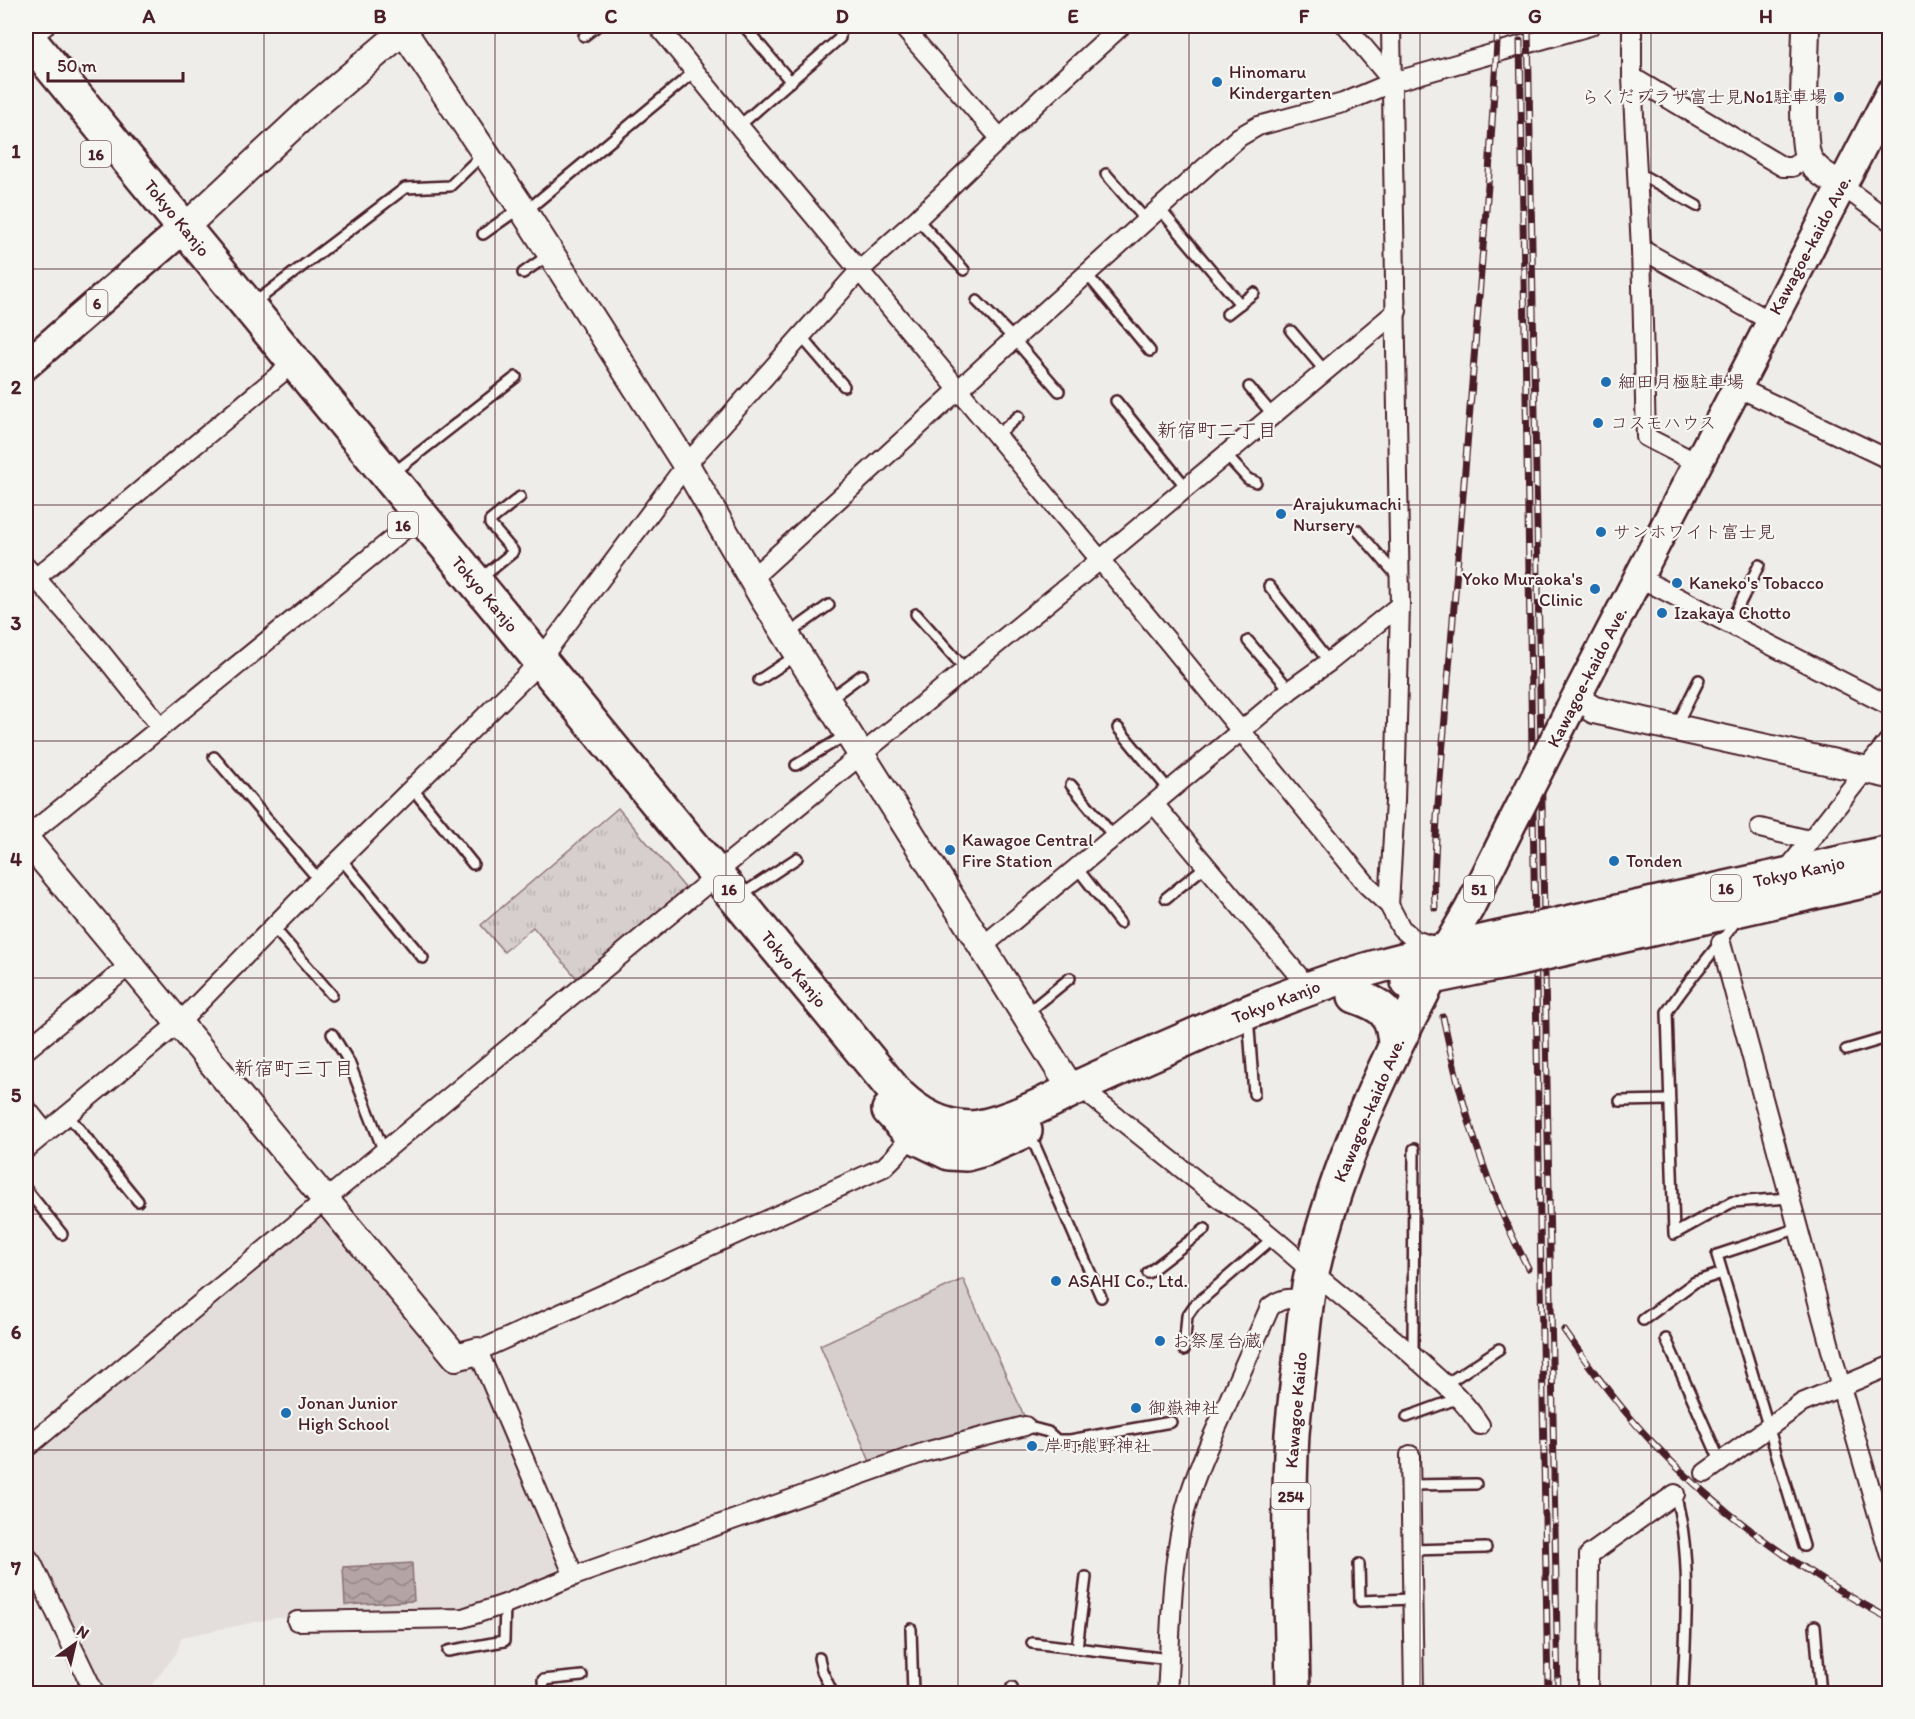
<svg xmlns="http://www.w3.org/2000/svg" width="1915" height="1719" font-family="Itim,'Klee One',sans-serif">
<style>
.built{fill:#e3dedc}
.grass{fill:url(#grass-tufts);stroke:#90777c;stroke-width:1.5}
.pitch{fill:#d7cfce;stroke:#90777c;stroke-width:1.5}
.water{fill:url(#water-waves);stroke:#8a6f74;stroke-width:1.5}
.lines{fill:none;stroke-linecap:round;stroke-linejoin:round}
.lane-casing{stroke:#4a1f2b;stroke-width:14}
.street-casing{stroke:#4a1f2b;stroke-width:22}
.secondary-casing{stroke:#4a1f2b;stroke-width:30}
.primary-casing{stroke:#4a1f2b;stroke-width:33}
.highway-casing{stroke:#4a1f2b;stroke-width:38}
.lane{stroke:#f6f6f2;stroke-width:9}
.street{stroke:#f6f6f2;stroke-width:18}
.secondary{stroke:#f6f6f2;stroke-width:26}
.primary{stroke:#f6f6f2;stroke-width:28}
.highway{stroke:#f6f6f2;stroke-width:33}
.rail-casing{stroke:#4a1f2b;stroke-width:7}
.rail{stroke:#f6f6f2;stroke-width:4.5;stroke-dasharray:14;stroke-linecap:butt}
.primary-bridge-casing{stroke:#4a1f2b;stroke-width:33;stroke-linecap:butt}
.highway-bridge-casing{stroke:#4a1f2b;stroke-width:38;stroke-linecap:butt}
.primary-bridge{stroke:#f6f6f2;stroke-width:28}
.highway-bridge{stroke:#f6f6f2;stroke-width:33}
.grid{fill:none;stroke:#4a1f2b;stroke-width:1.5;stroke-opacity:0.55}
.poi-dot{fill:#1f6fb2;stroke:#f6f6f2;stroke-width:2}
.labels{text-anchor:middle;dominant-baseline:central;stroke-width:4.5;stroke-linejoin:round;paint-order:stroke}
.shield{fill:#f6f6f2;stroke:#7e6067;stroke-width:1.5}
.shield-label{font-size:16px;font-weight:bold;fill:#4a1f2b}
.poi-label{font-size:18px;fill:#4a1f2b;stroke:#f6f6f2;text-anchor:start}
.street-label{font-size:18px;fill:#4a1f2b;stroke:#f6f6f2}
.neighbourhood-label{font-size:20px;fill:#4a1f2b;stroke:#f6f6f2}
.neatline{fill:none;stroke:#4a1f2b;stroke-width:2}
.grid-label{font-size:20px;text-anchor:middle;font-weight:bold;fill:#4a1f2b}
</style>
<defs>
<pattern id="grass-tufts" width="24" height="20" patternUnits="userSpaceOnUse" patternTransform="scale(1.5)"><rect width="24" height="20" fill="#d7cfce"/><path d="M3 7l-1-3M5 7V3M7 7l1-3M15 17l-1-3M17 17v-4M19 17l1-3" fill="none" stroke="#bab1b1"/></pattern>
<pattern id="water-waves" width="16" height="10" patternUnits="userSpaceOnUse" patternTransform="scale(1.5)"><rect width="16" height="10" fill="#b4a4a5"/><path d="M0 5q4-4 8 0t8 0" fill="none" stroke="#948587"/></pattern>
</defs>
<rect width="100%" height="100%" fill="#efedea"/>
<filter id="ink" filterUnits="userSpaceOnUse"><feTurbulence type="fractalNoise" baseFrequency=".0167" numOctaves="2"/><feDisplacementMap in="SourceGraphic" scale="12" xChannelSelector="R" yChannelSelector="G"/><feConvolveMatrix kernelMatrix="1 2 1 2 8 2 1 2 1" color-interpolation-filters="sRGB"/></filter>
<g filter="url(#ink)">
<polygon class="built" points="320,1212 451,1370 473,1363 566,1574 466,1611 275,1618 182,1637 176,1654 145,1693 104,1693 32,1546 26,1538 26,1456"/>
<polygon class="grass" points="618,808 686,889 580,982 533,927 504,952 481,925"/>
<polygon class="pitch" points="963,1279 1025,1418 872,1466 820,1345"/>
<polygon class="water" points="412,1563 414,1601 345,1605 343,1567"/>
<g class="lines">
<defs>
<g id="lane">
<polyline points="744,26 791,82"/>
<polyline points="584,36 597,26"/>
<polyline points="739,126 840,38 840,31 836,26"/>
<polyline points="1637,172 1697,206"/>
<polyline points="1106,174 1145,219"/>
<polyline points="1159,208 1240,304"/>
<polyline points="526,211 695,71"/>
<polyline points="917,219 964,270"/>
<polyline points="483,234 520,208"/>
<polyline points="523,273 550,254"/>
<polyline points="1086,273 1150,351"/>
<polyline points="977,301 1014,339 1059,391"/>
<polyline points="254,303 405,188 450,186 482,155"/>
<polyline points="1227,314 1254,293"/>
<polyline points="1291,331 1325,371"/>
<polyline points="801,336 844,386"/>
<polyline points="1249,387 1273,415"/>
<polyline points="1116,401 1186,487"/>
<polyline points="997,435 1019,416"/>
<polyline points="1226,455 1248,479 1256,482"/>
<polyline points="392,474 516,377"/>
<polyline points="1357,530 1398,577"/>
<polyline points="480,579 512,553 513,551 490,524 490,521 520,497"/>
<polyline points="1269,586 1329,662"/>
<polyline points="916,614 966,670"/>
<polyline points="1730,623 1759,565"/>
<polyline points="787,635 829,605"/>
<polyline points="1248,641 1290,690"/>
<polyline points="759,680 797,655"/>
<polyline points="828,700 862,675"/>
<polyline points="1676,726 1699,680"/>
<polyline points="1118,728 1170,791"/>
<polyline points="214,757 319,880"/>
<polyline points="796,765 848,734"/>
<polyline points="1071,785 1114,837"/>
<polyline points="412,788 473,864"/>
<polyline points="341,859 423,958"/>
<polyline points="1077,868 1120,923"/>
<polyline points="741,895 797,858"/>
<polyline points="1166,898 1206,866"/>
<path d="M1738 918C1716 951 1688 979 1667 1012L1674 1234 1732 1202 1791 1198"/>
<polyline points="274,928 332,995"/>
<polyline points="1027,1013 1070,978"/>
<polyline points="1249,1029 1254,1094"/>
<polyline points="332,1034 349,1062 384,1152"/>
<polyline points="1846,1050 1890,1037"/>
<polyline points="1620,1101 1669,1100"/>
<polyline points="67,1114 138,1201"/>
<polyline points="1030,1134 1101,1297"/>
<polyline points="26,1189 62,1234"/>
<polyline points="1799,1228 1717,1255 1804,1546"/>
<polyline points="1148,1273 1205,1229"/>
<polyline points="1643,1320 1695,1282 1722,1273"/>
<polyline points="1666,1339 1721,1463"/>
<polyline points="1184,1350 1187,1316 1194,1306 1273,1238"/>
<polyline points="1413,1354 1414,1149"/>
<polyline points="1446,1384 1499,1349"/>
<polyline points="1407,1417 1459,1398"/>
<polyline points="1025,1426 1048,1432 1057,1440 1070,1440 1171,1422"/>
<polyline points="1410,1485 1476,1484"/>
<path d="M1675 1494C1693 1557 1685 1628 1683 1694"/>
<polyline points="1411,1550 1486,1548"/>
<polyline points="1359,1564 1360,1601 1412,1599"/>
<polyline points="1815,1626 1821,1694"/>
<polyline points="911,1629 913,1694"/>
<polyline points="1032,1643 1170,1659"/>
<polyline points="1077,1648 1086,1577"/>
<polyline points="448,1651 504,1641 505,1604"/>
<polyline points="819,1658 822,1671 833,1694"/>
<polyline points="544,1694 543,1680 582,1676"/>
<polyline points="1011,1694 1012,1687"/>
</g>
<g id="street">
<polyline points="658,26 739,126 1166,639 1367,885 1389,905 1401,928 1415,940 1439,948"/>
<polyline points="902,26 1000,138"/>
<polyline points="1346,26 1393,82"/>
<polyline points="1632,26 1632,77 1641,249 1646,437 1697,463"/>
<polyline points="28,39 45,26"/>
<polyline points="1632,77 1783,167 1792,167 1808,157"/>
<polyline points="1841,185 1890,221"/>
<polyline points="1641,249 1770,321"/>
<polyline points="1737,387 1890,460"/>
<polyline points="26,567 100,651 160,726"/>
<polyline points="1638,577 1890,706"/>
<polyline points="751,579 1014,339 1239,137 1258,126 1343,103 1393,82 1590,26"/>
<polyline points="26,586 280,374"/>
<polyline points="1154,804 1298,975 1306,989"/>
<polyline points="1760,828 1809,840"/>
<polyline points="26,837 406,528"/>
<polyline points="716,873 1100,560 1397,311"/>
<polyline points="1783,875 1890,739"/>
<polyline points="1389,905 1395,801 1400,605 1391,26"/>
<polyline points="1721,943 1841,1387 1890,1556"/>
<polyline points="983,946 1290,690 1329,662 1400,605"/>
<polyline points="26,1050 130,965"/>
<path d="M1093 1098 1220 1199C1260 1223 1293 1256 1328 1285 1357 1309 1385 1331 1413 1356 1437 1378 1462 1397 1480 1425"/>
<polyline points="26,1108 45,1132"/>
<polyline points="26,1149 179,1023 319,880 526,676 540,660 686,465 860,270 917,219 1041,99 1121,26"/>
<polyline points="26,1448 704,886"/>
<polyline points="1410,1455 1414,1694"/>
<polyline points="1705,1473 1802,1403 1890,1366"/>
<polyline points="26,1555 32,1563 95,1694"/>
<polyline points="574,1576 478,1351 884,1167 895,1156 912,1135"/>
<polyline points="297,1621 463,1618 505,1604 574,1576 925,1452 1025,1426"/>
<path d="M1167 1694C1171 1636 1170 1576 1183 1520 1192 1477 1214 1435 1231 1395 1244 1366 1257 1336 1270 1307 1282 1297 1292 1298 1307 1300"/>
<polyline points="1588,1694 1589,1555 1675,1494"/>
</g>
<g id="secondary">
<polyline points="400,26 521,207 686,465 763,598 1072,1090"/>
<path d="M1806 26C1806 50 1800 142 1809 159 1816 172 1830 178 1841 185"/>
<polyline points="184,228 308,112 409,26"/>
<polyline points="1576,699 1594,710 1890,775"/>
<polyline points="26,839 456,1357 478,1351"/>
</g>
<g id="primary">
<polyline points="26,365 184,228"/>
<polyline points="1570,709 1890,93"/>
<polyline points="1445,950 1469,909 1510,827"/>
</g>
<g id="highway">
<path d="M26 36 898 1095C920 1116 948 1131 979 1127 1008 1122 1046 1103 1072 1090 1109 1073 1147 1056 1184 1040 1248 1011 1313 984 1380 966 1422 954 1466 946 1508 936"/>
<polyline points="1562,924 1890,852"/>
<polyline points="1563,949 1890,875"/>
<polyline points="1408,982 1510,961"/>
<path d="M1355 996C1384 1006 1394 1014 1395 1046"/>
<polyline points="889,1110 912,1135 949,1153 966,1154 984,1149 1025,1131"/>
<path d="M1293 1694C1292 1608 1287 1520 1292 1434 1294 1410 1297 1386 1300 1362 1303 1332 1305 1301 1312 1272 1337 1163 1385 1063 1437 965"/>
</g>
</defs>
<use href="#lane" class="lane-casing"/>
<use href="#street" class="street-casing"/>
<use href="#secondary" class="secondary-casing"/>
<use href="#primary" class="primary-casing"/>
<use href="#highway" class="highway-casing"/>
<use href="#lane" class="lane"/>
<use href="#street" class="street"/>
<use href="#secondary" class="secondary"/>
<use href="#primary" class="primary"/>
<use href="#highway" class="highway"/>
<defs>
<g id="rail">
<polyline points="1528,26 1558,1694"/>
<polyline points="1520,41 1548,1694"/>
<polyline points="1435,908 1434,879 1437,817 1489,173 1498,26"/>
<path d="M1443 1017C1461 1105 1486 1188 1528 1268"/>
<path d="M1564 1330C1591 1369 1619 1407 1652 1442 1720 1514 1802 1572 1890 1619"/>
</g>
</defs>
<use href="#rail" class="rail-casing"/>
<use href="#rail" class="rail"/>
<defs>
<polyline id="primary-bridge" points="1510,827 1570,709"/>
<g id="highway-bridge">
<polyline points="1508,936 1562,924"/>
<polyline points="1510,961 1563,949"/>
</g>
</defs>
<use href="#primary-bridge" class="primary-bridge-casing"/>
<use href="#highway-bridge" class="highway-bridge-casing"/>
<use href="#primary-bridge" class="primary-bridge"/>
<use href="#highway-bridge" class="highway-bridge"/>
</g>
</g>
<path class="grid" d="M264 26V1694M495 26V1694M726 26V1694M958 26V1694M1189 26V1694M1420 26V1694M1651 26V1694M26 269H1890M26 505H1890M26 741H1890M26 978H1890M26 1214H1890M26 1450H1890"/>
<g class="poi-dot">
<circle cx="1217" cy="82" r="6"/>
<circle cx="1839" cy="97" r="6"/>
<circle cx="1606" cy="382" r="6"/>
<circle cx="1598" cy="423" r="6"/>
<circle cx="1281" cy="514" r="6"/>
<circle cx="1601" cy="532" r="6"/>
<circle cx="1677" cy="583" r="6"/>
<circle cx="1595" cy="589" r="6"/>
<circle cx="1662" cy="613" r="6"/>
<circle cx="950" cy="850" r="6"/>
<circle cx="1614" cy="861" r="6"/>
<circle cx="1056" cy="1281" r="6"/>
<circle cx="1160" cy="1341" r="6"/>
<circle cx="1136" cy="1408" r="6"/>
<circle cx="286" cy="1413" r="6"/>
<circle cx="1032" cy="1446" r="6"/>
</g>
<g class="labels">
<g class="shield">
<rect x="81" y="141" width="30" height="26" rx="4.5"/>
<rect x="86.5" y="290" width="21" height="26" rx="4.5"/>
<rect x="388" y="512" width="30" height="26" rx="4.5"/>
<rect x="1711" y="875" width="30" height="26" rx="4.5"/>
<rect x="714" y="876" width="30" height="26" rx="4.5"/>
<rect x="1464" y="876" width="30" height="26" rx="4.5"/>
<rect x="1271.5" y="1483" width="39" height="26" rx="4.5"/>
</g>
<g class="shield-label">
<text x="96" y="154">16</text>
<text x="97" y="303">6</text>
<text x="403" y="525">16</text>
<text x="1726" y="888">16</text>
<text x="729" y="889">16</text>
<text x="1479" y="889">51</text>
<text x="1291" y="1496">254</text>
</g>
<g class="poi-label">
<text x="1229" y="72">Hinomaru<tspan x="1229" dy="21">Kindergarten</tspan></text>
<text x="1827" y="97" text-anchor="end">らくだプラザ富士見No1駐車場</text>
<text x="1618" y="382">細田月極駐車場</text>
<text x="1610" y="423">コスモハウス</text>
<text x="1293" y="504">Arajukumachi<tspan x="1293" dy="21">Nursery</tspan></text>
<text x="1613" y="532">サンホワイト富士見</text>
<text x="1583" y="579" text-anchor="end">Yoko Muraoka's<tspan x="1583" dy="21">Clinic</tspan></text>
<text x="1689" y="583">Kaneko's Tobacco</text>
<text x="1674" y="613">Izakaya Chotto</text>
<text x="962" y="840">Kawagoe Central<tspan x="962" dy="21">Fire Station</tspan></text>
<text x="1626" y="861">Tonden</text>
<text x="1068" y="1281">ASAHI Co., Ltd.</text>
<text x="1172" y="1341">お祭屋台蔵</text>
<text x="298" y="1403">Jonan Junior<tspan x="298" dy="21">High School</tspan></text>
<text x="1148" y="1408">御嶽神社</text>
<text x="1044" y="1446">岸町熊野神社</text>
</g>
<g class="street-label">
<text transform="translate(177 218) rotate(51)">Tokyo Kanjo</text>
<text transform="translate(1810 245) rotate(-62)">Kawagoe-kaido Ave.</text>
<text transform="translate(485 594) rotate(50)">Tokyo Kanjo</text>
<text transform="translate(1587 677) rotate(-63)">Kawagoe-kaido Ave.</text>
<text transform="translate(1799 872) rotate(-12)">Tokyo Kanjo</text>
<text transform="translate(794 969) rotate(51)">Tokyo Kanjo</text>
<text transform="translate(1276 1002) rotate(-21)">Tokyo Kanjo</text>
<text transform="translate(1369 1110) rotate(-67)">Kawagoe-kaido Ave.</text>
<text transform="translate(1296 1410) rotate(-85)">Kawagoe Kaido</text>
</g>
<g class="neighbourhood-label">
<text x="1217" y="430">新宿町二丁目</text>
<text x="294" y="1068">新宿町三丁目</text>
</g>
</g>
<rect width="1915" height="1719" fill="none" stroke="#f6f6f2" stroke-width="66"/>
<g transform="translate(75 1644) rotate(34)" stroke="#f6f6f2" stroke-width="4.5" paint-order="stroke">
<path d="M0-4.5L10 22L0 15L-10 22Z" fill="#4a1f2b"/>
<text y="-9" font-size="16" font-weight="bold" text-anchor="middle" fill="#4a1f2b">N</text>
</g>
<path d="M48 72v9h135v-9" fill="none" stroke="#4a1f2b" stroke-width="3"/>
<text x="57" y="72" font-size="18" fill="#4a1f2b" stroke="#f6f6f2" stroke-width="4.5" paint-order="stroke">50 m</text>
<rect x="33" y="33" width="1849" height="1653" class="neatline"/>
<g class="grid-label">
<text x="149" y="23">A</text>
<text x="380" y="23">B</text>
<text x="611" y="23">C</text>
<text x="842" y="23">D</text>
<text x="1073" y="23">E</text>
<text x="1304" y="23">F</text>
<text x="1535" y="23">G</text>
<text x="1766" y="23">H</text>
<text x="16" y="158">1</text>
<text x="16" y="394">2</text>
<text x="16" y="630">3</text>
<text x="16" y="866">4</text>
<text x="16" y="1102">5</text>
<text x="16" y="1339">6</text>
<text x="16" y="1575">7</text>
</g>
</svg>
